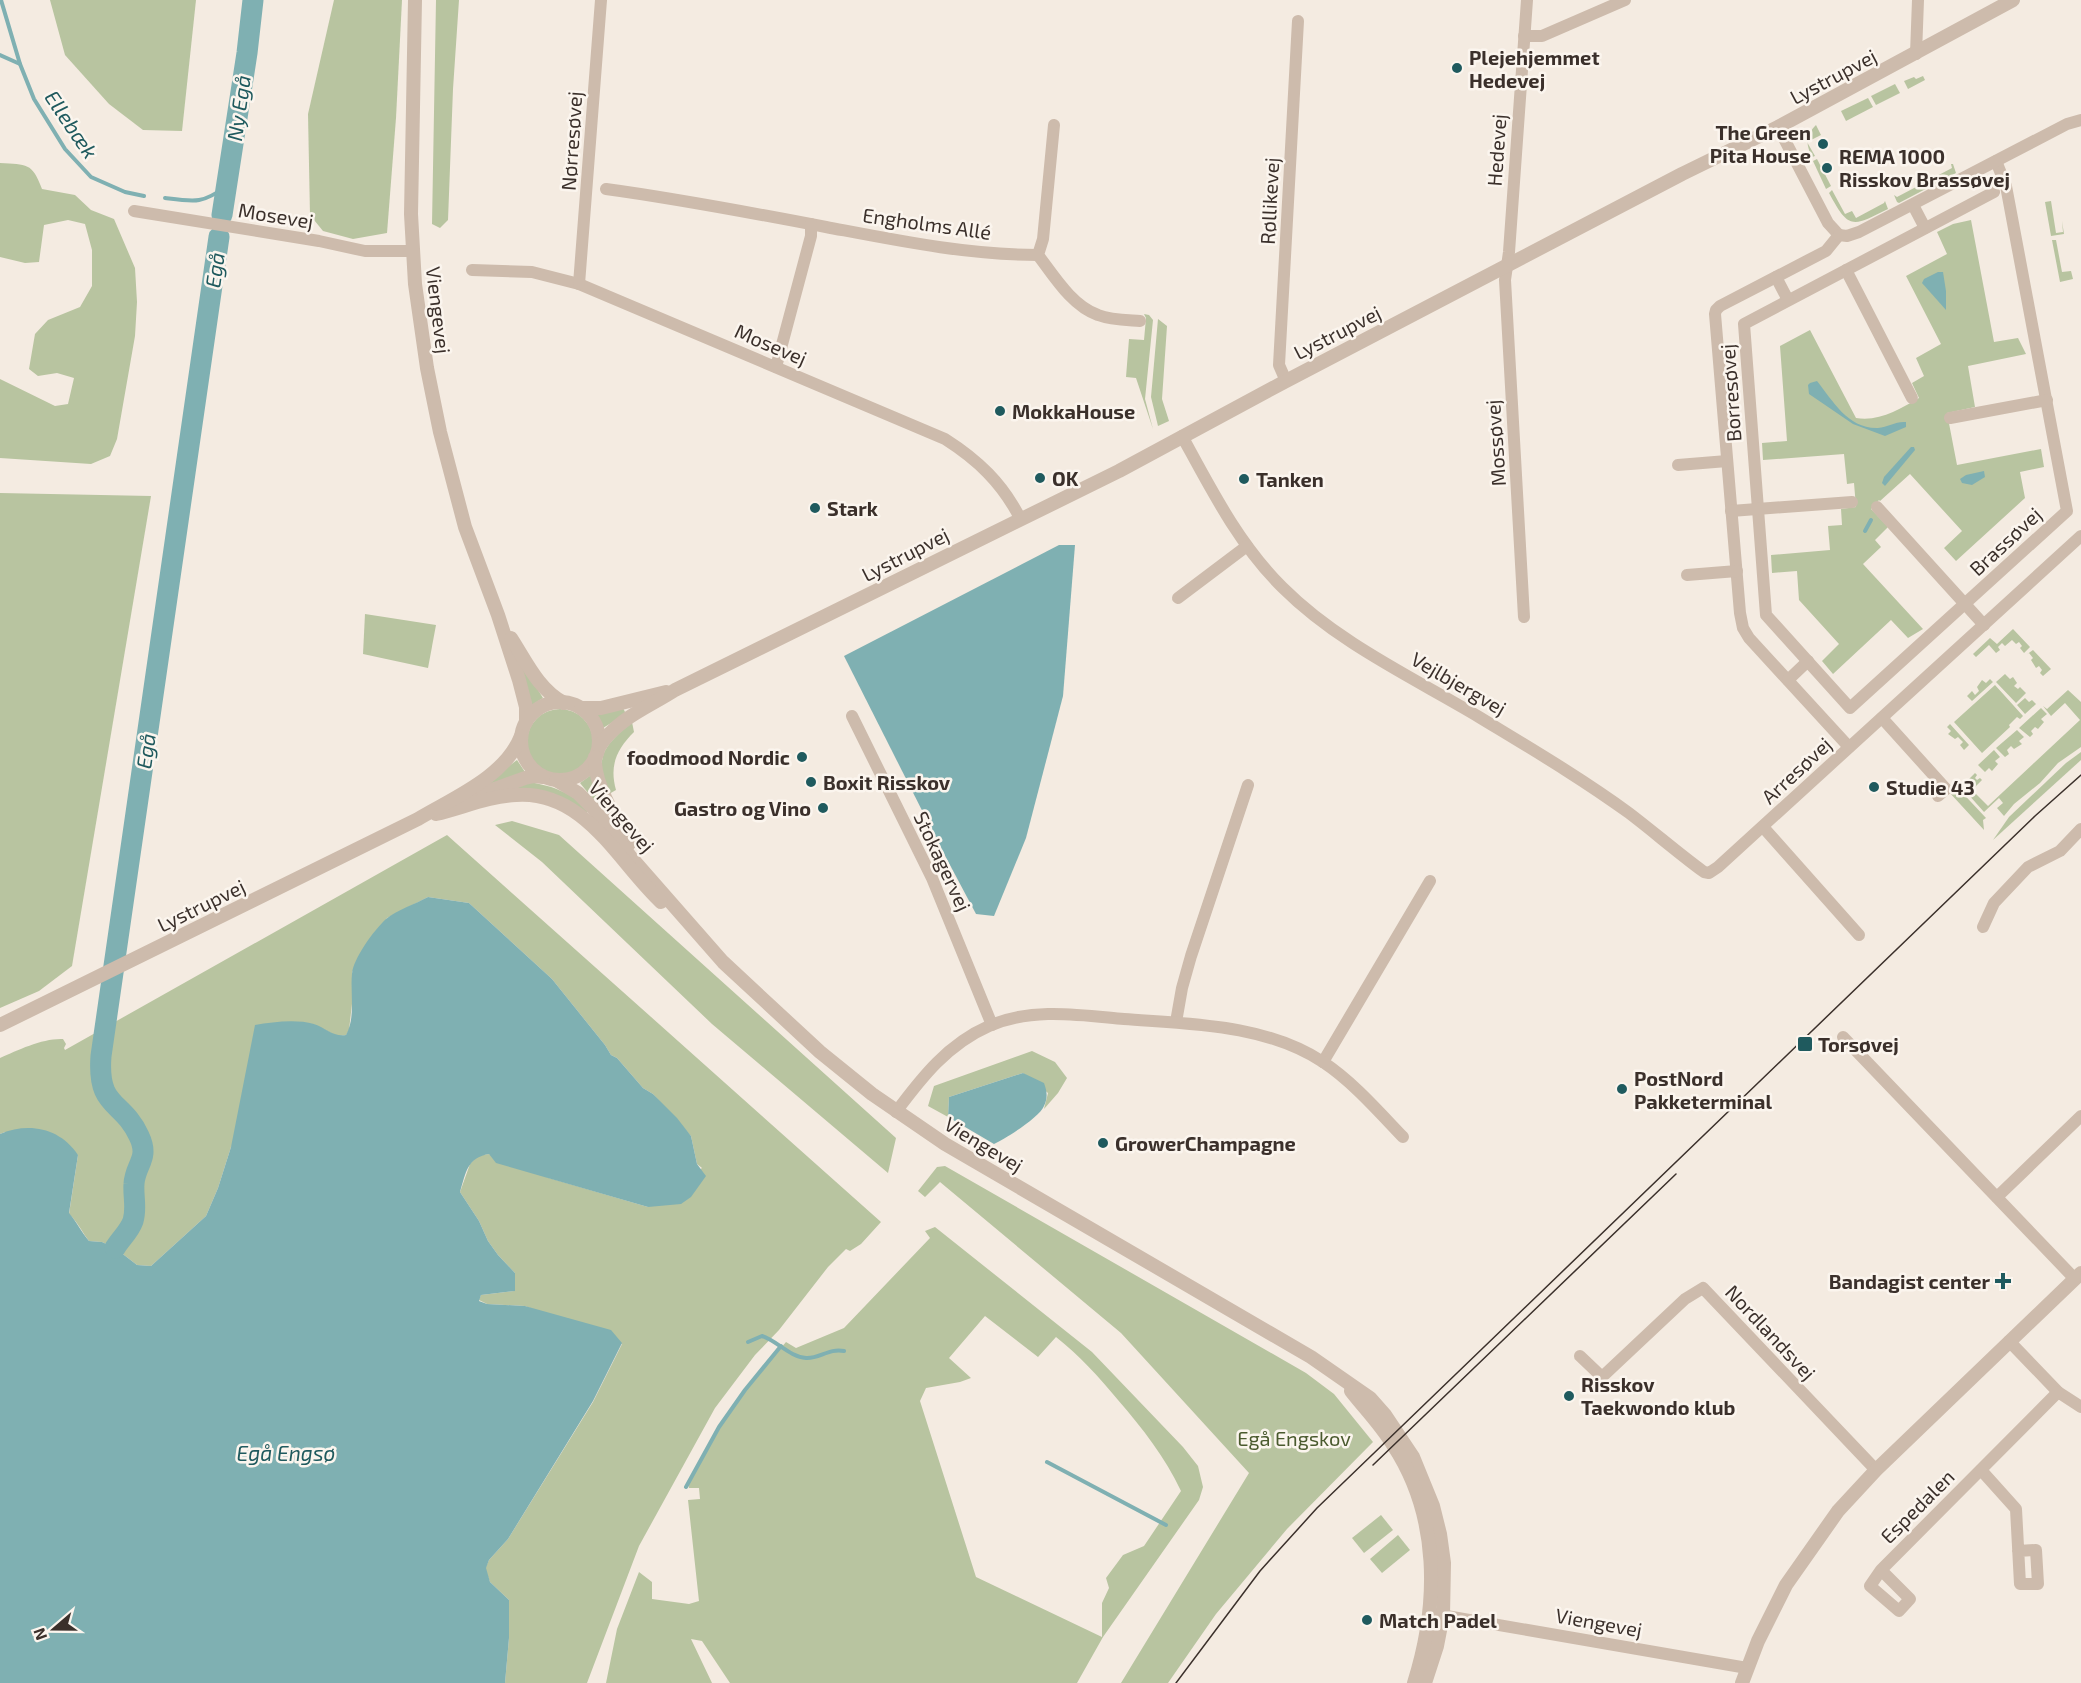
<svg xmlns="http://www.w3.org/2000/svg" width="2081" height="1683" font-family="'Exo 2',sans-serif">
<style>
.green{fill:#b8c4a0;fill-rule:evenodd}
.water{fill:#7fb0b2}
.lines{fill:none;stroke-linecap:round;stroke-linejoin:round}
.stream{stroke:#7fb0b2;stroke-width:4}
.river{stroke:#7fb0b2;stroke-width:21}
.minor{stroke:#cdbbac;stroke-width:12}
.tertiary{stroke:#cdbbac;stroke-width:14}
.tram{stroke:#3b302b;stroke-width:1.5}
.poi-dot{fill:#1f5a5e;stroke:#fbf5ee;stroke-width:2}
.labels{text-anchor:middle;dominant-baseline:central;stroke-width:5;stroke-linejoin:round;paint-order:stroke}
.poi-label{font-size:20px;font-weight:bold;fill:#3b302b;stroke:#fbf5ee;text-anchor:start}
.street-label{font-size:20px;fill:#3b302b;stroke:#fbf5ee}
.park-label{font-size:20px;fill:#4a5a2e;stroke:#fbf5ee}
.water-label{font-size:21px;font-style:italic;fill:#1f5a5e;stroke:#fbf5ee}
</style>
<rect width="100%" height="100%" fill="#f4ebe1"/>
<g class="green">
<polygon points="50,0 196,0 182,131 143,130 109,104 65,55"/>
<polygon points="334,0 402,0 396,118 387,233 353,239 323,231 310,215 308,114"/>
<polygon points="436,0 459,0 453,89 448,220 440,228 432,224"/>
<polygon points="1923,76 1925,80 1908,89 1904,81 1914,77 1916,79"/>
<polygon points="1895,84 1900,93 1876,105 1871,96"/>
<polygon points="1868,98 1873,107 1846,121 1841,111"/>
<path d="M1816 125 1821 135 1807 142 1815 156 1812 157C1806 144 1805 136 1816 125Z"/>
<polygon points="1817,159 1831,186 1826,189 1813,161"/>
<path d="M0 163C27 165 32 162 42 189L75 195 91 210 114 219 135 268 137 302 135 336 117 439 110 456 91 464 0 458V379L55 406 68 404 74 378 57 373 38 376 29 369 35 334 48 320 80 307 92 286V250L85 224 68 220 44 225 39 262 25 263 0 257Z"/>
<polygon points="1951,164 1953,164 1956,173 1899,203 1897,202 1894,195 1897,197 1952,168"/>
<path d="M1832 190 1845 214 1852 211 1856 218 1884 203 1885 201 1888 209C1852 227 1849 230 1829 193Z"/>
<polygon points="2051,201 2056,233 2063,232 2062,221 2064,234 2051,236 2045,202"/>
<path d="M1971 220 1994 342 2018 338 2026 354 1968 366 1975 407 1947 413 1957 465 2041 449 2044 467 2020 472 2025 498 1956 561 1944 548 1962 531 1910 474 1880 501 1879 500 1871 509 1888 527 1875 540 1881 547 1863 564 1923 629 1908 638 1891 620 1833 674 1822 661 1839 644 1799 600 1797 571 1772 573 1771 555 1830 550 1828 526 1842 525 1841 509 1856 507 1854 483 1847 484 1844 454 1763 460 1762 443 1787 441 1780 346 1810 330 1856 418C1879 422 1900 409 1919 398L1912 383 1924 376 1916 358 1941 344 1906 276 1947 254 1937 232 1953 224Z"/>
<polygon points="2052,240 2056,240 2062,272 2071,271 2073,279 2060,282"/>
<polygon points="1144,314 1149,315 1153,320 1145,399 1153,429 1136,378 1126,377 1129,339 1144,340 1146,318"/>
<polygon points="1158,319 1167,326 1162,399 1169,421 1158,426 1151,397"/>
<polygon points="0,493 151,496 72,966 39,991 0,1008"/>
<polygon points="365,614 436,625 428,668 363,654"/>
<polygon points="2013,629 2030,647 2024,653 2020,648 2022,646 2019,642 2016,644 2012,640 2005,646 2002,643 1998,647 2000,650 1996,653 1989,645 1976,657 1973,654 1990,638 1997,644"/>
<polygon points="2033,650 2051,669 2043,676 2040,673 2042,670 2039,666 2036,668 2031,660 2033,658 2029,653 2026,655"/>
<polygon points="522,669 525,669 543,698 532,705"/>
<polygon points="2005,674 2010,679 2013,677 2017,683 2014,686 2018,689 2020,687 2026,693 2016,703 1996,682"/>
<polygon points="1990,679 1993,682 1972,701 1967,696 1972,691 1975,695 1979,691 1977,687 1982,680 1986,683"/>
<polygon points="1995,685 2023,716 2020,719 2017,717 2009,725 2010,727 1982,753 1954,722"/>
<polygon points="2068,690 2081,702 2081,747 2058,763 2040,783 2014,804 2004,816 1997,808 2003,803 1999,798 1984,812 1967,793 1972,788 1966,782 1975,773 1977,775 1975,778 1977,780 1980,778 1982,780 1972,790 1988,806 2080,720 2065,703 2051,716 2043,706 2047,709"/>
<polygon points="2025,698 2029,702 2032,700 2036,704 2025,714 2017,705"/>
<polygon points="623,708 626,714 603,728 596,714"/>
<polygon points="2041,708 2047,714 2041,719 2044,722 2038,729 2035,727 2031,731 2033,734 2030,737 2019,728"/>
<circle cx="560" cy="742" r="33"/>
<path d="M632 722 634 732C617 749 609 765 616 790L609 794C594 756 603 747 632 722Z"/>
<polygon points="1950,724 1969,745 1964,750 1960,745 1963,742 1958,737 1955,739 1948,734 1951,731 1947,727"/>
<polygon points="2017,730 2024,737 2019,741 2022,744 2014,749 2011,746 2007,750 2009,754 2005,757 1996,748"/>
<polygon points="1994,750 2000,757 1995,761 1998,764 1992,771 1989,768 1985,772 1978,765"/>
<polygon points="2081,752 2081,760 1993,840 2009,817 2066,763"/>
<polygon points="517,760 525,772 490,784 490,780"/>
<polygon points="591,775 600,802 597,804 580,783"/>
<path d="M530 782C556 787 569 792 589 810L585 814 572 805 485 796Z"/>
<polygon points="1956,786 1986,818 1983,820 1984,830 1949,792"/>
<polygon points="512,821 559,835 896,1138 888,1173 712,1024 542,862 495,825"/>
<path d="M447 835 881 1222 861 1244 850 1251 846 1249 828 1267 779 1330 755 1355 715 1408 639 1546 587 1683H505L509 1638V1600L490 1582 485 1569 489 1560 508 1539 593 1402 622 1344 525 1306 487 1304 479 1300 481 1295 514 1291 515 1273 498 1255 488 1241 479 1221 460 1192 470 1164 477 1156 489 1154 549 1178 648 1207 702 1168 697 1164 691 1136 653 1094 643 1088 617 1058 611 1055 605 1045 552 979 469 903 428 897 387 918 352 972V1004L349 1030 346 1035 337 1036 313 1024 231 1147 218 1188 206 1216 151 1266 137 1265 115 1248 102 1242 89 1241C82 1232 77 1221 69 1214L78 1155 5 1132 0 1134V1058C18 1050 43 1038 63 1039L66 1044 64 1048 65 1050Z"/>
<polygon points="1032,1051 1055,1062 1067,1078 1058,1093 1044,1109 1048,1093 1023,1073 949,1097 948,1117 928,1106 934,1086"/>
<polygon points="945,1166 1306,1373 1334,1394 1373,1442 1287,1529 1216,1614 1168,1683 1121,1683 1249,1473 1121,1333 940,1182 925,1197 918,1191 937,1167"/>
<path d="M935 1227 1092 1352 1183 1447 1198 1466 1203 1487 1199 1500 1103 1637 1077 1683H730L702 1641 691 1639 712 1683H606L617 1629 639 1572 652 1582V1599L689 1604 699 1601 688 1500 700 1499 699 1488H689L688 1481 719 1427 745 1390 786 1342 796 1348 844 1328 930 1238 925 1231ZM985 1316 1038 1357 1056 1337C1080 1356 1098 1376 1118 1400 1143 1429 1165 1457 1181 1491L1144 1546 1123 1555 1106 1578 1109 1588 1102 1603V1637L976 1577 920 1401 926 1388 960 1382 971 1378 949 1358Z"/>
<polygon points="1381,1515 1393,1530 1364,1553 1352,1538"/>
<polygon points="1398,1535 1410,1550 1382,1573 1370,1559"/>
</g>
<g class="water">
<polygon points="1938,272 1943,272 1946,291 1946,310 1922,283 1924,279"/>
<path d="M1817 381C1833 401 1848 429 1878 428 1888 427 1896 421 1906 422V427L1885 436 1853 424 1809 394 1808 385 1810 383Z"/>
<polygon points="1911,447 1914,447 1915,450 1885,486 1882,483 1884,477"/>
<polygon points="1984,471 1985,477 1972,485 1962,483 1960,479 1966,475"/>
<polygon points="1059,545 1075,545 1063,696 1026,838 994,916 976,914 942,850 844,656"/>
<path d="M428 897 469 903 552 979 605 1045 611 1055 617 1058 643 1088 653 1094 677 1118 691 1136 697 1164 706 1176 691 1197 681 1204 648 1207 496 1163 489 1154C467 1158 466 1172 460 1192L479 1221 488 1241 498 1255 515 1273V1291L481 1295 479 1301 487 1304 525 1306 611 1330 622 1343 593 1401 508 1539 489 1560 486 1568 490 1582 509 1600V1638L505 1683H0V1134C29 1122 60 1128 78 1155L69 1213C77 1222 81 1232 89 1241L102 1242 115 1248 137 1265 151 1266 206 1216 218 1188 231 1147 255 1025C273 1022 296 1019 314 1024 326 1028 333 1037 346 1035 356 1017 350 993 352 974 353 959 374 930 386 919 397 910 415 904 428 897Z"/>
<path d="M1023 1073 1044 1083C1047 1091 1048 1098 1044 1106 1040 1117 1005 1139 994 1144L948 1117 949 1097Z"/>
</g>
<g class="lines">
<g class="stream">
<polyline points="1,0 20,64 34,99 65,149 91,177 125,192 144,196"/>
<polyline points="0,55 20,64"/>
<path d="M165 198C195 202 202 204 227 186"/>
<polyline points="1865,531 1871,520"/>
<path d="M748 1342 762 1336C777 1341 790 1357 806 1358 819 1359 829 1348 844 1351"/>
<polyline points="1047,1462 1166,1525"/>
<polyline points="686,1487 719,1427 745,1390 781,1346"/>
</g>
<g class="river">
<polyline points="222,215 247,53 253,0"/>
<path d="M115 1248C121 1238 129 1232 133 1221 137 1208 133 1197 134 1184 135 1164 150 1159 139 1136 122 1099 97 1109 101 1056L219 237"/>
</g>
<g class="minor">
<polyline points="1524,36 1542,36 1625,0"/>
<polyline points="1916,54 1918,0"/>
<path d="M1054 125 1043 239 1038 255C1054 276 1072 306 1098 315 1111 320 1127 320 1140 321"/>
<polyline points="1778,127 1828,223 1839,235"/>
<path d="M606 189C680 199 753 213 826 227 895 240 967 255 1038 255"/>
<polyline points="1994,192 1744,324 1766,615 1850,708 2067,511 2006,186 1996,161"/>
<polyline points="1913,205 1925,228"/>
<polyline points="134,211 319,241 365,251 413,251"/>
<polyline points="1839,235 1826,251 1720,306 1716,310 1715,314 1740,613 1743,628 1749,638 1849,747"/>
<polyline points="1839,235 1847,236 1859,232 2067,124 2081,120"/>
<path d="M472 270 532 272 579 284 945 439C978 460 1002 483 1020 518"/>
<polyline points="1846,270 1912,398"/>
<polyline points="1776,277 1788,300"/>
<polyline points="579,284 601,0"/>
<polyline points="776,367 811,236 811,224"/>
<polyline points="1286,381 1279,365 1298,21"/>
<polyline points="1950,418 2047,400"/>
<path d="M1182 436C1211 489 1238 543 1282 587 1338 643 1412 677 1479 717 1530 748 1581 778 1629 813 1654 832 1678 853 1704 872L1709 873 1718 867 2081 536"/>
<polyline points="1678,465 1727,461"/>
<polyline points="1877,507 1984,625"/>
<polyline points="1731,511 1852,502"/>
<polyline points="1687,575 1737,571"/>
<polyline points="1178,598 1247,546"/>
<polyline points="1524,617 1505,280 1509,252 1527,0"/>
<polyline points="1788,680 1808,661"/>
<polyline points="852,716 932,878 992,1025"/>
<polyline points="1882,718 1946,789 1938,796"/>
<polyline points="1763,827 1859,935"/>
<polyline points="1983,927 1994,903 2028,867 2060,851 2081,829"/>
<polyline points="1176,1022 1182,988 1191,956 1248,785"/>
<polyline points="1843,1037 2075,1279"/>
<polyline points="1323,1062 1430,881"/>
<path d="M896 1112C922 1077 948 1044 989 1026 1032 1007 1080 1015 1124 1019 1191 1024 1265 1024 1323 1062 1353 1082 1378 1111 1403 1137"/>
<polyline points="1997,1197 2081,1116"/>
<polyline points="2009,1341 2058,1392 2081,1407"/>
<polyline points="1580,1356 1602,1377 1685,1299 1703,1288 1876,1470"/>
<polyline points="1981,1470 2016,1509 2020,1584 2038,1584 2036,1550 2018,1551"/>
<polyline points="1881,1570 1910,1599 1899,1611 1870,1586 1881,1570 2058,1392"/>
<polyline points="1435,1614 1747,1668"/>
</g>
<g class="tertiary">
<polyline points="415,0 411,214 415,284 427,368 440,432 465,527 498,615 519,680 526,707 526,721"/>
<path d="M511 638C526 661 538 689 564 703"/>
<circle cx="560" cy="741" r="39"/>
<polyline points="581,708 601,708 666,692"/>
<path d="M599 747C616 719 649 707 675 690L1119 471 1286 381 1682 174 1778 127 2013 0"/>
<path d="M595 757C593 783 617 821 630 843"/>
<polyline points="556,780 578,793 594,809 630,856 723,962 820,1052 872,1094 945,1144 1311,1357 1370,1398 1385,1415 1413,1457 1433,1506 1440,1534 1444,1563 1443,1615 1437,1646 1425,1683"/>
<polyline points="470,798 525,778 534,776 543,777"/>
<path d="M436 814C462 808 489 796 516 795 585 790 618 862 661 902"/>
<path d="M0 1025 418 819C453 798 505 777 521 736"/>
<path d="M1351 1391C1365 1409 1381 1425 1393 1445 1440 1516 1439 1604 1414 1683"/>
<polyline points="1742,1683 1758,1641 1786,1585 1838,1511 1876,1470 2081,1273"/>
</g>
<g class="tram">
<polyline points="1373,1465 1676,1174"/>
<polyline points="1176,1683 1260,1571 1317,1508 2035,816 2081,775"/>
</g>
</g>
<g class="poi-dot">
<circle cx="1457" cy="68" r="6"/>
<circle cx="1823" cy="144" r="6"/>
<circle cx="1827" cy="168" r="6"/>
<circle cx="1000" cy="411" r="6"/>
<circle cx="1040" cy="478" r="6"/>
<circle cx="1244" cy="479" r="6"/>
<circle cx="815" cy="508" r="6"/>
<circle cx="802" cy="757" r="6"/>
<circle cx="811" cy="782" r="6"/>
<circle cx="1874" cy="787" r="6"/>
<circle cx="823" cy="808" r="6"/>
<rect x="1797" y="1036" width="16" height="16" rx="3"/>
<circle cx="1622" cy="1089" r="6"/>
<circle cx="1103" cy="1143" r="6"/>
<path d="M2000 1272h6v6h6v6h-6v6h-6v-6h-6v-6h6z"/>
<circle cx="1569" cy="1396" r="6"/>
<circle cx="1367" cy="1620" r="6"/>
</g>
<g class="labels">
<g class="poi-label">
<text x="1469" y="57">Plejehjemmet<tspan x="1469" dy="23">Hedevej</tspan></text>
<text x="1811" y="132" text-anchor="end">The Green<tspan x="1811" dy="23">Pita House</tspan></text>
<text x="1839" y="156">REMA 1000<tspan x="1839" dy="23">Risskov Brassøvej</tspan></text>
<text x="1012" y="411">MokkaHouse</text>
<text x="1052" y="478">OK</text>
<text x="1256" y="479">Tanken</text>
<text x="827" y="508">Stark</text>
<text x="790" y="757" text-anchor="end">foodmood Nordic</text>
<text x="823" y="782">Boxit Risskov</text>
<text x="1886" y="787">Studie 43</text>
<text x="811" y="808" text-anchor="end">Gastro og Vino</text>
<text x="1818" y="1044">Torsøvej</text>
<text x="1634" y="1078">PostNord<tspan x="1634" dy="23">Pakketerminal</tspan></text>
<text x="1115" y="1143">GrowerChampagne</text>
<text x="1990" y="1281" text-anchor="end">Bandagist center</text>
<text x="1581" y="1384">Risskov<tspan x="1581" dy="23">Taekwondo klub</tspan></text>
<text x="1379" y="1620">Match Padel</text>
</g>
<g class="street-label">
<text transform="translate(1833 76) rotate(-28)">Lystrupvej</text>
<text transform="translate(571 141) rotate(-86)">Nørresøvej</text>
<text transform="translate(1496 150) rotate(-86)">Hedevej</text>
<text transform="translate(1269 201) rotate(-87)">Røllikevej</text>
<text transform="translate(276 215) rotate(9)">Mosevej</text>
<text transform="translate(927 223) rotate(8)">Engholms Allé</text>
<text transform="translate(439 310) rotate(83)">Viengevej</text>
<text transform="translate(1337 332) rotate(-27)">Lystrupvej</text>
<text transform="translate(771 344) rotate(23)">Mosevej</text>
<text transform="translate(1730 393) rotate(-94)">Borresøvej</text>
<text transform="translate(1495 443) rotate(-94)">Mossøvej</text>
<text transform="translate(2005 541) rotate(-43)">Brassøvej</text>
<text transform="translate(905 554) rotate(-27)">Lystrupvej</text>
<text transform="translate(1459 683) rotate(30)">Vejlbjergvej</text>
<text transform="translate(1796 770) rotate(-43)">Arresøvej</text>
<text transform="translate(622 816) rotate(49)">Viengevej</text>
<text transform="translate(943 861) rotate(65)">Stokagervej</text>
<text transform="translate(201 905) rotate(-26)">Lystrupvej</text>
<text transform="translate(984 1144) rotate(31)">Viengevej</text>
<text transform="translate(1771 1332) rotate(47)">Nordlandsvej</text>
<text transform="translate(1917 1506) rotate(-45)">Espedalen</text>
<text transform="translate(1599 1622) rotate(10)">Viengevej</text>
</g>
<g class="park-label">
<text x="1294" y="1438">Egå Engskov</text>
</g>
<g class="water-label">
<text transform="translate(238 108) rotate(-82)">Ny Egå</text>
<text transform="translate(72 124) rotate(56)">Ellebæk</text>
<text transform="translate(214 270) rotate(-82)">Egå</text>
<text transform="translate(145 751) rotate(-82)">Egå</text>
<text x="286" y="1452">Egå Engsø</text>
</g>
</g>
<g transform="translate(54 1629) rotate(250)" stroke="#fbf5ee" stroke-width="4.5" paint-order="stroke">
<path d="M0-4.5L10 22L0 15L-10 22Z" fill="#3b302b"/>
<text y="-9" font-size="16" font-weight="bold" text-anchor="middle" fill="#3b302b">N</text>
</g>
</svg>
